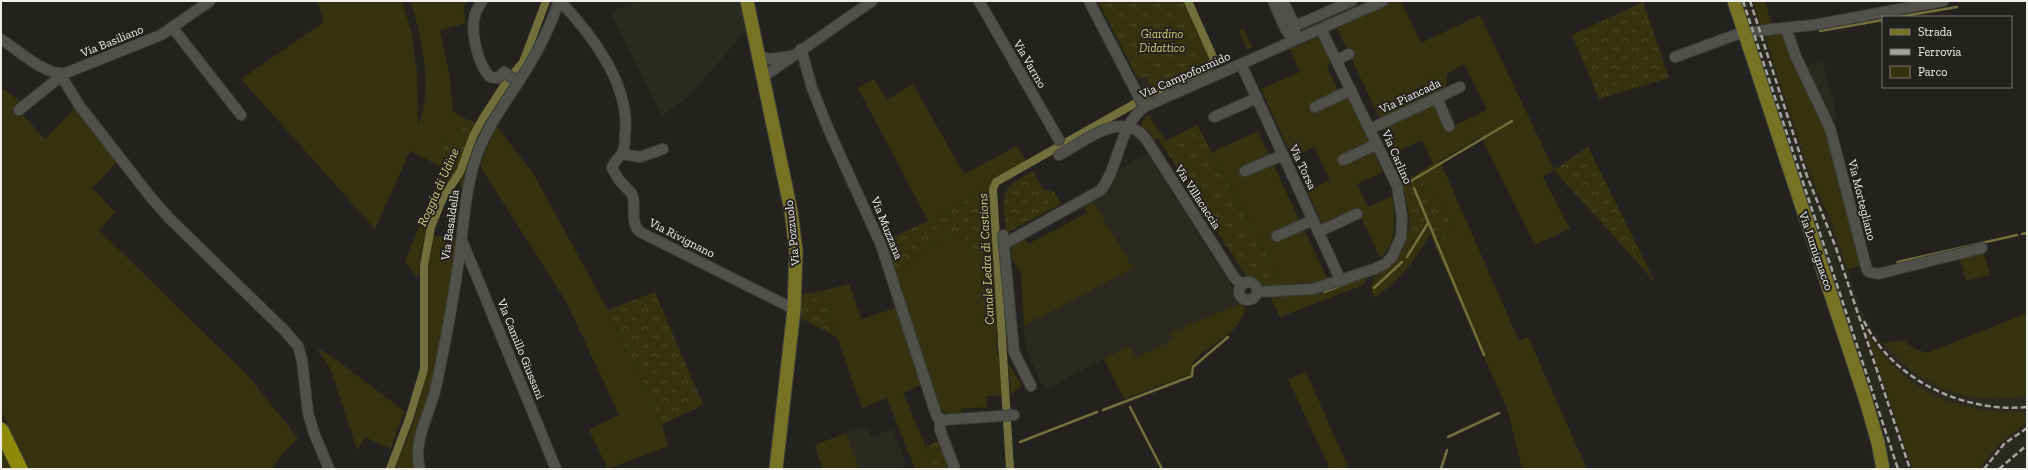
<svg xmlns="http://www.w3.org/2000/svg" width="2028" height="470" font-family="'Zilla Slab',serif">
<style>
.built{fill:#2b2a21}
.green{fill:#35330f}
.forest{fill:url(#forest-crowns)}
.park{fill:url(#park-tufts)}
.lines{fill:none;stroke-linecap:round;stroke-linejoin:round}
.stream{stroke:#716f3b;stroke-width:2.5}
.canal{stroke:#716f3b;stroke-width:8}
.minor-casing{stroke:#3e3e3b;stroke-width:12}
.major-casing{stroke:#3e3e3b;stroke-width:15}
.highway-casing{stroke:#3e3e3b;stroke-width:17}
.minor{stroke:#51514c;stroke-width:10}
.major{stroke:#767324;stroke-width:13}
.highway{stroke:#8f8909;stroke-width:15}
.rail{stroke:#a4a3a0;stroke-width:2.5;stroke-dasharray:6 3;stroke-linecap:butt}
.labels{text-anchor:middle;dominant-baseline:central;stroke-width:4;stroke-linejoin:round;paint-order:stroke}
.park-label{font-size:12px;font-style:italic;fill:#ceca7a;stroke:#23221f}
.street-label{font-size:12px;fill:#eeeeeb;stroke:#23221f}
.water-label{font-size:13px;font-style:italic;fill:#d0cd7d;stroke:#23221f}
</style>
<defs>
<pattern id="forest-crowns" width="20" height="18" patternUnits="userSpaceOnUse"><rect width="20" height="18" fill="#35330f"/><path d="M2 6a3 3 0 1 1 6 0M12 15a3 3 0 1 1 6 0" fill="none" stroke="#494726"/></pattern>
<pattern id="park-tufts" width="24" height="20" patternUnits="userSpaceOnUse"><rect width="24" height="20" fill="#35330f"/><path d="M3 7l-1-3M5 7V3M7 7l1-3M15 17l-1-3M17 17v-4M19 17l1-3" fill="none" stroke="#494726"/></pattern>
</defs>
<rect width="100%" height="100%" fill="#23221f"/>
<g class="built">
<polygon points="640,1 742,1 748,28 690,95 662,116 610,12"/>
<polygon points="1740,1 1753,1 1810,175 1845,257 1858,303 1867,321 1883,343 1907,340 1908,346 1927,353 2027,313 2027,469 1893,469"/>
<polygon points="1823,62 1838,119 1831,121 1804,67"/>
<polygon points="1145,76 1153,92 1147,95 1138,79"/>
<polygon points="1147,153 1242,303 1169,333 1173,340 1150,389 1129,346 1045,390 1026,349 1024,326 1133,268 1093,202 1111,189 1119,170"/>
<polygon points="1000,323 1003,363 997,354 996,337"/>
<polygon points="866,425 871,437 892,429 907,465 898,469 859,469 846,433"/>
</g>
<g class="green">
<path d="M317 1H402L411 31 417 72 418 125C434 90 421 36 411 1H470L463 6 466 23 440 30 450 78 453 112 466 119 455 147 441 139 444 168 410 151 375 229 241 79 324 22Z"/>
<polygon points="1395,1 1401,1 1421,43 1480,15 1554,170 1543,177 1570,229 1535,245 1481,137 1440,161 1519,341 1528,337 1587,469 1522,469 1508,411 1438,253 1454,219 1415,175 1433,164 1422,140 1396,152 1384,128 1436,104 1447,129 1487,110 1464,64 1447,74 1446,87 1380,119 1337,28"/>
<polygon points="1753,1 1765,1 1772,25 1761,26"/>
<polygon points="1244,29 1252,47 1247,49 1239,31"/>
<polygon points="1778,32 1785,36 1824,122 1862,265 1848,269 1827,212 1810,175 1764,33"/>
<path d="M1320 36 1331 62 1327 66 1338 90 1312 103 1316 111 1348 97 1383 172 1357 184 1368 207 1392 196C1395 216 1398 244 1380 258L1357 208 1322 223 1307 191 1330 180 1314 147 1292 157 1261 89 1300 72 1290 49Z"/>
<polygon points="874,79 887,100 913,84 964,174 1017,146 1026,161 992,181 992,187 928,221 858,88"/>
<polygon points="1,88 29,107 21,113 45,139 76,107 118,161 92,188 115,212 99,230 249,377 298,438 285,451 271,469 28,469 1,410"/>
<polygon points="1148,114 1166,141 1161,143 1158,138 1154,140 1149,131 1142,127 1141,122"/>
<polygon points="481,125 484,127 478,140 465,189 459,185"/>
<polygon points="496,125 534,175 608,310 662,424 668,446 608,469 589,430 619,415 567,303 480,166"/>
<polygon points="1258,131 1269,155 1243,168 1247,176 1274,165 1299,220 1273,233 1278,242 1304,230 1327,278 1314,282 1283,285 1212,152"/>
<path d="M1407 175C1414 188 1409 208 1408 222 1408 230 1410 237 1411 245L1426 223 1430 234C1413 263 1402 278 1374 298L1371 287 1376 274C1414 259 1414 211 1399 178Z"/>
<polygon points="1093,202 1133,268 1024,326 1021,273 1012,260 1011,247 1025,239 1028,244 1087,213 1084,207"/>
<polygon points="423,218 430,222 421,252 418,278 405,262"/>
<path d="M962 230 976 257H996L1000 323 996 337 997 354 1003 363 1006 395 987 396V407L961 409V414C951 415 944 415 938 406L895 276 929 245Z"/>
<path d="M433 236 457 239 444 329 418 469H393C417 425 429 374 428 323 428 293 424 265 433 236Z"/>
<polygon points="1983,250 1990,275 1966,281 1959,256"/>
<polygon points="1369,276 1363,285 1280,317 1270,296 1324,293"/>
<polygon points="849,284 861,319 898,307 923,384 903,393 935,469 915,469 887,398 862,408 821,291"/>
<path d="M1242 303 1245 311C1242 318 1236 328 1231 332 1217 345 1191 352 1191 374L1124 399 1104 359 1130 346 1136 358 1173 340 1169 333Z"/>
<path d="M2027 313V395C1990 405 1946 395 1915 373 1903 365 1893 353 1883 343L1907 340 1908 346 1927 353Z"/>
<path d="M1865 330C1907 393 1950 411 2024 413L2026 423C2006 436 1992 450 1978 469H1913Z"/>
<polygon points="317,348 334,358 404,411 391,449 365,437 357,450 330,368"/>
<polygon points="1008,362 1022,386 1011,394"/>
<polygon points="1306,372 1349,469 1330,469 1288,379"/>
<polygon points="846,433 859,469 822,469 815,445"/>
</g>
<g class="forest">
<polygon points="1643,2 1669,78 1599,99 1572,35"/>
<polygon points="466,119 477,124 471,135 457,172 449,183 430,222 423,218 444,168 441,139 455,147"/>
<polygon points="1588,147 1655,282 1554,170"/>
<path d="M1033 171 1043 189 1054 192 1061 204 1006 233C1004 194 996 191 1033 171Z"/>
<path d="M1415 175 1454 219 1438 253 1426 223 1410 245C1408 223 1410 201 1409 178Z"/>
<polygon points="992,187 996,257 976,257 962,230 929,245 895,276 886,250 892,247 889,239 928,221"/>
<polygon points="821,291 837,337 799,317 801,295"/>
<polygon points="655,292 703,405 662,424 608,310"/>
<polygon points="1,439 15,469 1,469"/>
<polygon points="942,440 953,469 935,469 926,446"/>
</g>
<g class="park">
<polygon points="1098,1 1187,1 1213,60 1210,67 1153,92 1145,76 1138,79"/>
<polygon points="1197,125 1283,285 1260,285 1253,279 1247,278 1161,143"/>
</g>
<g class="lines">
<g class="stream">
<polyline points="1898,17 1957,7"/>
<polyline points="1820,31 1883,20"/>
<polyline points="1411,181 1512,121"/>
<polyline points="1414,188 1484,355"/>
<polyline points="2022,234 2027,233"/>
<polyline points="1407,257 1428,223"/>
<polyline points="1897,265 1898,262 2017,235"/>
<polyline points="1374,288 1402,262"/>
<polyline points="1324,292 1353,281"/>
<path d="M1002 326C997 338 999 351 1004 362"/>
<polyline points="1130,407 1162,469"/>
<polyline points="1103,410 1192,376 1193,367 1228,337"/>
<polyline points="1448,437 1499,413"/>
<polyline points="1020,442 1097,412"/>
<polyline points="1441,469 1447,450"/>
</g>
<g class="canal">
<polyline points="1147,97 1210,67 1214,59 1188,1"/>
<polyline points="390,469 409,419 424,369 424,265 431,227 443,198 460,172 473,136 483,118 507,81 523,62 546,1"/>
<polyline points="1010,469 993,189 996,182 1134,104"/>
</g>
<defs>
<g id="minor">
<path d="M482 1C480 5 476 10 475 15 470 32 478 65 490 77L498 78 504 72 518 82"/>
<path d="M560 1C592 35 631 86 625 135 625 141 625 148 622 153 619 159 613 162 612 168L619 180 632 194C637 206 629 222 640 232L794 309"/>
<polyline points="979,1 1059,140"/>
<polyline points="1089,1 1144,107"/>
<polyline points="1273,1 1286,30 1290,35"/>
<polyline points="1283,1 1295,26 1295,33"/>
<polyline points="172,27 241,115"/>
<polyline points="1786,28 1796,57 1830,128 1867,270 1869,272 1878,274 1982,248"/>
<polyline points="1286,30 1352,1"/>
<path d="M1 39C18 50 45 76 66 73L161 35 210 1"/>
<polyline points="801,49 812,88 830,133 881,245 937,417 944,420 1014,415"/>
<polyline points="759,56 770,59 791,56"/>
<polyline points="1675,57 1735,35 1773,29 1814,25 1943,1"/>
<polyline points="1337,60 1349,54"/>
<polyline points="1241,64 1341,281"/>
<polyline points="60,74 79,105 149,195 168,217 285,331 298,346 302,360 308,413 314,433 329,469"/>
<polyline points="763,77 872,1"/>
<polyline points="1437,98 1449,126"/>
<polyline points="1315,107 1351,90"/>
<polyline points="19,110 56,80 60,74"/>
<polyline points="1214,117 1257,98"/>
<polyline points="1370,129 1460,87"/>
<polyline points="622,154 640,157 663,149"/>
<path d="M1059 155C1084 142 1122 108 1146 139L1234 277 1242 285"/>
<polyline points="1343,160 1377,144"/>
<polyline points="1245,171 1283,155"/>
<polyline points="1318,232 1357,214"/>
<polyline points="1003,235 1014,352 1031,386"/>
<polyline points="1277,236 1313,220"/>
<polyline points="462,241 556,469"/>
<path d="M1004 244 1101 190C1120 165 1118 128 1144 107L1383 1"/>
<circle cx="1248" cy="291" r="9"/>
<polyline points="1257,292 1313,289 1374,269 1385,264 1392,257 1401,237 1402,217 1397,186 1321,29"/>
<polyline points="940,419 940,430 955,469"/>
<path d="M420 469C412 441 430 414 436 387 445 345 453 302 459 259 464 224 465 186 478 152 490 121 511 95 528 67 541 46 551 24 559 1"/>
</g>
<g id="major">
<polyline points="747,1 791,211 796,251 794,309 776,469"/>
<polyline points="1734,1 1866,401 1878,443 1883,469"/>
</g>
<polyline id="highway" points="1,430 20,469"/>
</defs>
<use href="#minor" class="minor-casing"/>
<use href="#major" class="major-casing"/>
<use href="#highway" class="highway-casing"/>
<use href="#minor" class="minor"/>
<use href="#major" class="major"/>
<use href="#highway" class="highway"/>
<g class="rail">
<polyline points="1743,1 1898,469"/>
<polyline points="1750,1 1807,176 1836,248 1910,469"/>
<path d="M1864 321C1892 380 1964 413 2027 407"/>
<polyline points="1984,469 2004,444 2027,428"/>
<polyline points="1999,469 2027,445"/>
</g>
</g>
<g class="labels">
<g class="park-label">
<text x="1162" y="34">Giardino<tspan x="1162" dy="14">Didattico</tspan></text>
</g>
<g class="street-label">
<text transform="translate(112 41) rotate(-22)">Via Basiliano</text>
<text transform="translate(1030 64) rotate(60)">Via Varmo</text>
<text transform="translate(1185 75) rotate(-24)">Via Campoformido</text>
<text transform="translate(1410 96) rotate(-25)">Via Piancada</text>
<text transform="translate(1397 157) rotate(66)">Via Carlino</text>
<text transform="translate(1303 167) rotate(65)">Via Torsa</text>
<text transform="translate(1198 197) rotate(57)">Via Villacaccia</text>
<text transform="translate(1862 200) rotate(76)">Via Mortegliano</text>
<text transform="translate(450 225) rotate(-82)">Via Basaldella</text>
<text transform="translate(887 228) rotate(68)">Via Muzzana</text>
<text transform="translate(792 233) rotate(-96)">Via Pozzuolo</text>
<text transform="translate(682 238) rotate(27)">Via Rivignano</text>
<text transform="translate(1816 251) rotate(71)">Via Lumignacco</text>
<text transform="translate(521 349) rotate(68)">Via Camillo Giussani</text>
</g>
<g class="water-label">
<text transform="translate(438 187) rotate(-66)">Roggia di Udine</text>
<text transform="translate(986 259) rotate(-93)">Canale Ledra di Castions</text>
</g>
</g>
<rect width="2028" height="470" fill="none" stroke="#eeeeeb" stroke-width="4"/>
<rect x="1882" y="16" width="130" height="72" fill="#23221f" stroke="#747471"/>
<rect x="1890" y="29" width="20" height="6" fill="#767324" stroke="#747471"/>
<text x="1918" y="36" font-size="12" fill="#eeeeeb">Strada</text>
<rect x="1890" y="49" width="20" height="6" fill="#a4a3a0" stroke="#747471"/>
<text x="1918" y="56" font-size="12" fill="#eeeeeb">Ferrovia</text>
<rect x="1890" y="66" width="20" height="12" fill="url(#park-tufts)" stroke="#747471"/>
<text x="1918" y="76" font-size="12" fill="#eeeeeb">Parco</text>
</svg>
